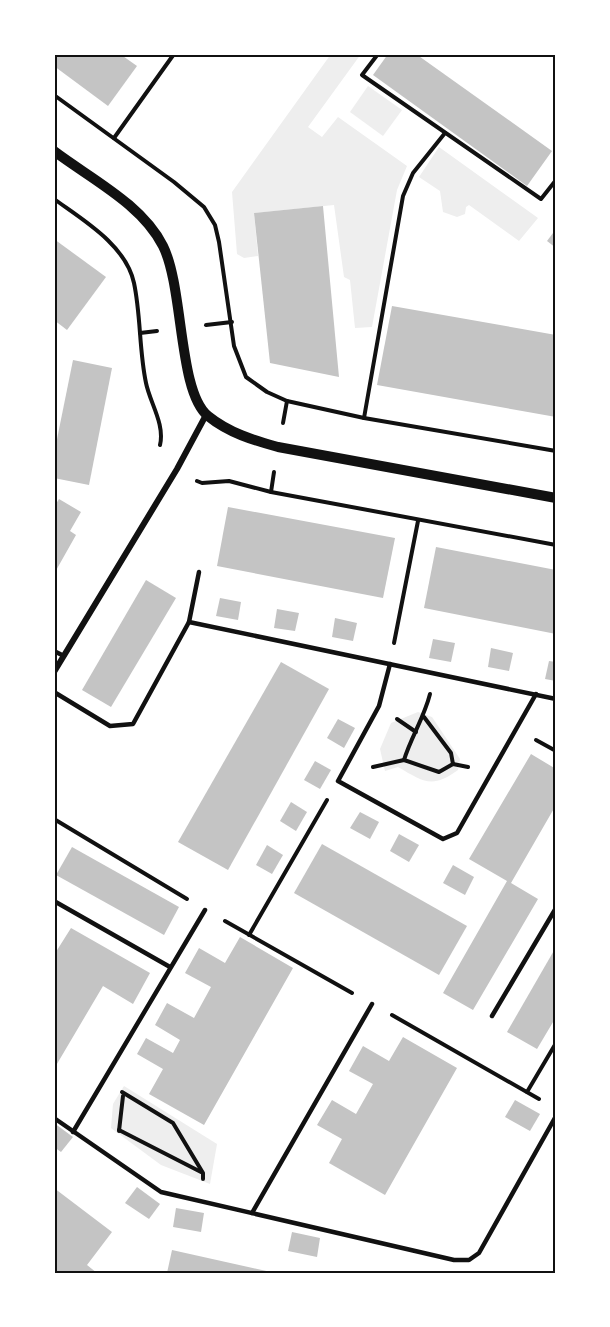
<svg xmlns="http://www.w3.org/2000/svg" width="610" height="1327" font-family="Montserrat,sans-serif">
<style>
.green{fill:#eee}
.building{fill:#c4c4c4}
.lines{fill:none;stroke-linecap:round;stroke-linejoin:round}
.path{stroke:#111;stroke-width:4}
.service{stroke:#111;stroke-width:4.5}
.minor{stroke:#111;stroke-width:6}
.tertiary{stroke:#111;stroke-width:10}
.neatline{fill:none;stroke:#111;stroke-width:2}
</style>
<rect width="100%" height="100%" fill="#fff"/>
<g class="green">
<polygon points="331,54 361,54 308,127 322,137 338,117 407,166 397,190 372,327 355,328 350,280 344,277 334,205 254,213 258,256 244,258 237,254 232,192"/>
<polygon points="368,86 402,110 383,136 350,112"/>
<polygon points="439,147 538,218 519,241 469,205 466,207 465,214 457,217 443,212 440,191 419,177"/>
<path d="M418 712 432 717 460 759 458 770C432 789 424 782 398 767L385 771 380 749 391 723Z"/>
<polygon points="124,1086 217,1144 210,1184 161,1165 111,1128 113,1104"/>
</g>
<g class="building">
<polygon points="54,54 120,54 137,66 108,106 54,66"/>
<polygon points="388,54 416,54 552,151 527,186 373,75"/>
<polygon points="323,206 339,377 270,363 254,213"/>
<polygon points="556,229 556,248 547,241"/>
<polygon points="54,239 106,277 67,330 54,320"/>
<polygon points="392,306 556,335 556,417 377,385"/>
<polygon points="73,360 112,368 89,485 54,478 54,454"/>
<polygon points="59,499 81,512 70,531 76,535 54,574 54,507"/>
<polygon points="228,507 395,538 383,598 217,566"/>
<polygon points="436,547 556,570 556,634 424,608"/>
<polygon points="146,580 176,598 111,707 82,690"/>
<polygon points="220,598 241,602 238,620 216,616"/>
<polygon points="277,609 299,613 295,631 274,628"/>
<polygon points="335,618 357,623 353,641 332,637"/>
<polygon points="433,639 455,643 451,662 429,658"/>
<polygon points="491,648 513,653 509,671 488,667"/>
<polygon points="549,661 556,662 556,681 545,679"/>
<polygon points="281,662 329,689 228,870 178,842"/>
<polygon points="338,719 355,728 344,748 327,738"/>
<polygon points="531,754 556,769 556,805 511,883 538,899 473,1010 443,993 507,881 469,859"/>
<polygon points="315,761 331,770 320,789 304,780"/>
<polygon points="291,802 307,812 296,831 280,821"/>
<polygon points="360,812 379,822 370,839 350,828"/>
<polygon points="399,834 419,845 409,862 390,851"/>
<polygon points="322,844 467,926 439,975 294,893"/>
<polygon points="267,845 283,855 272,874 256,865"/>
<polygon points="72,847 179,907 164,935 56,875"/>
<polygon points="453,865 474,877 465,895 443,883"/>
<polygon points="71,928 150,973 133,1004 103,986 54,1069 54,955"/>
<polygon points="240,937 293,968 204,1125 149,1094 163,1069 137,1054 146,1038 173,1053 180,1040 155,1025 167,1003 194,1018 211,987 185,973 199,948 225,963"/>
<polygon points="556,947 556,1017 537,1049 507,1032"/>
<polygon points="403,1037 457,1068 385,1195 329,1163 342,1139 317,1125 332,1100 356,1114 373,1084 349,1071 363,1046 389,1061"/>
<polygon points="515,1100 540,1114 530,1131 505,1117"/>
<polygon points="54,1123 73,1137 61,1152 54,1147"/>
<polygon points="137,1187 160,1204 149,1219 125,1203"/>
<polygon points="54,1188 112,1232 87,1265 97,1273 54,1273"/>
<polygon points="176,1208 204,1213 201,1232 173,1227"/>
<polygon points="292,1232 320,1238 317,1257 288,1251"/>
<polygon points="172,1250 271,1272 271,1273 167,1273"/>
</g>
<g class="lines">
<g class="path">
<polyline points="378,54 362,75 541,199 556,180"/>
<polyline points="54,95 174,182 204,207 215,225 219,242 234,346 246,377 267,392 287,401 364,418 556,451"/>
<polyline points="114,138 174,54"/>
<path d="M54 199C83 220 126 245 134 283 141 316 139 350 146 383 150 403 165 424 160 445"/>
<polyline points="206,325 232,322"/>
<polyline points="140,333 157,331"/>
<polyline points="364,418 403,196 413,173 445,133"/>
<polyline points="283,423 287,401"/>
<polyline points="197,481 202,483 229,481 271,492 556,545"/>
<polyline points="271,492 274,472"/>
<polyline points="394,643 418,521"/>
<polyline points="424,717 451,753 453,764"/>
<polyline points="397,719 416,732"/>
<polyline points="536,740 556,751"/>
<path d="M404 760C411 737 424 718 430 694"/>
<polyline points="373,767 404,760 439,772 453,764 468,767"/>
<polyline points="54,819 187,899"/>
<polyline points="225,921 352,993"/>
<polyline points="249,935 327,800"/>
<polyline points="392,1015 539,1099"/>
<polyline points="122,1092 173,1123 203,1173 203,1179"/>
<polyline points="527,1092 556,1043"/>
<polyline points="119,1130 201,1172"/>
<polyline points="119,1131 123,1096"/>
</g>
<g class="service">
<polyline points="189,622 556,699"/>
<polyline points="54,651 64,656"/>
<polyline points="390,664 379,706 338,781 443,839 457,833 536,694"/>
<polyline points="54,692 110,726 133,724 189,622 199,572"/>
<polyline points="54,901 170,967"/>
<polyline points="492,1016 556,908"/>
<polyline points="54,1118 161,1192 454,1260 469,1260 479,1253 556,1116"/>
<polyline points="73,1132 205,910"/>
<polyline points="252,1213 372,1004"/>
</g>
<polyline class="minor" points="54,672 177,469 206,415"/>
<path class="tertiary" d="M54 151C91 179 142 204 163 246 184 288 178 392 208 416 229 433 253 440 278 447L556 498"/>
</g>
<rect width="610" height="1327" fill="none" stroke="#ffffff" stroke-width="111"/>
<rect x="56" y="56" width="498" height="1216" class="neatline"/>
</svg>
